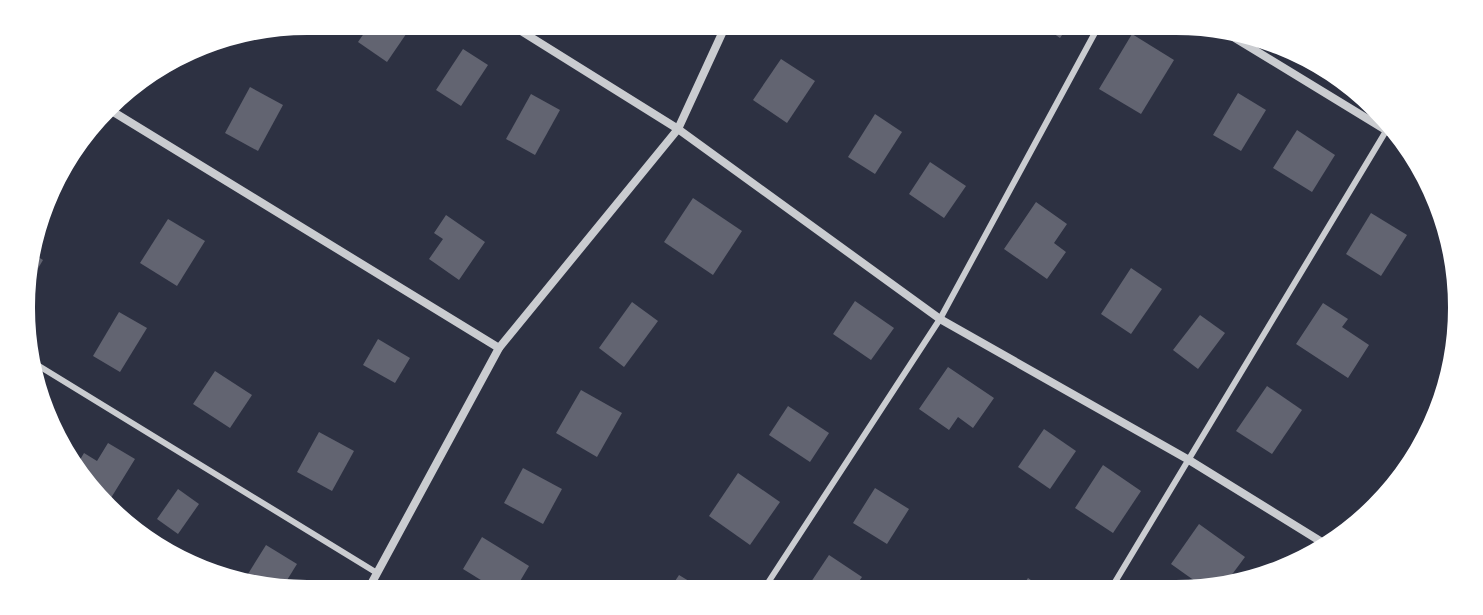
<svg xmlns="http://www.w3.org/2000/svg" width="1483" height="615" font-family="Helvetica,sans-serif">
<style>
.building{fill:#626471}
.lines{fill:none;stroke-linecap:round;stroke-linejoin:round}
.service{stroke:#caccd0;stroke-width:6}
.minor{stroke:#caccd0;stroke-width:8}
.rim{fill:none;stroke:#fff;stroke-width:10}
</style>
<rect width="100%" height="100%" fill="#2d3142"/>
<g class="building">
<polygon points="376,16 408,16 415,21 387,62 358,42"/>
<polygon points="1029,16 1075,16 1060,38"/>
<polygon points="1132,34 1174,60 1141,114 1099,89"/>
<polygon points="463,49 488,65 461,106 436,90"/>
<polygon points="781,59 815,81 787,123 753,100"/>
<polygon points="250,87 283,105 258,151 225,133"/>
<polygon points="1238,93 1266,110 1241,151 1213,135"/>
<polygon points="531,94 560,110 535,155 506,139"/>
<polygon points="875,114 902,132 875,174 848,157"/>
<polygon points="1297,130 1335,155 1312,192 1273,168"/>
<polygon points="930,162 966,186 944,218 909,194"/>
<polygon points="693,198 742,231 713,275 664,242"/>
<polygon points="1036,202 1067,224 1054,243 1066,252 1047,279 1004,249"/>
<polygon points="1371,213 1407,235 1381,276 1346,254"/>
<polygon points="446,215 485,242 459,280 429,259 443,239 434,233"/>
<polygon points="168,219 205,241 177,286 140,263"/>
<polygon points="25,249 43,260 20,299 19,269"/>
<polygon points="1131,268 1162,289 1131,334 1101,314"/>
<polygon points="855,301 894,328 871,360 833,334"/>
<polygon points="632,302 658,321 624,367 599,348"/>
<polygon points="1323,303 1348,319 1342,327 1369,345 1348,378 1296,344"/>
<polygon points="119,312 147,328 120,372 93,356"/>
<polygon points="1200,315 1225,333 1198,369 1173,350"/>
<polygon points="378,339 410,358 395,383 363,365"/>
<polygon points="948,367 994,398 973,428 958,417 949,430 919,409"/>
<polygon points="215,371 252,395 230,428 193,404"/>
<polygon points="1267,386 1302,410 1272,454 1236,431"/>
<polygon points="581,390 622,413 597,457 556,433"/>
<polygon points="37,402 53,410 46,424"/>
<polygon points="788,406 829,433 810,462 769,435"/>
<polygon points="1044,429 1076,451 1050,489 1018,467"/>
<polygon points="319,432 354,451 332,491 297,472"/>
<polygon points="108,443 135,459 106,506 91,497 71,475 84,453 97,461"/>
<polygon points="1103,465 1141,491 1113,533 1075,508"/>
<polygon points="523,468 562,489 543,524 504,503"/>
<polygon points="738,473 780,502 750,545 709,516"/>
<polygon points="875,488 909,509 887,544 853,523"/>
<polygon points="178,489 199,504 178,534 157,519"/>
<polygon points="1199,524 1245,557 1216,596 1171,564"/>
<polygon points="482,537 529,566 510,598 463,569"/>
<polygon points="266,545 297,564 279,593 248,574"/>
<polygon points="829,555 862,577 848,597 814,598 805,591"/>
<polygon points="679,575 717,598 664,598"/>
<polygon points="1028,578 1055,597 1015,597"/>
</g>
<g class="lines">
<g class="service">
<polyline points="21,355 377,573"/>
<polyline points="1106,597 1392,121"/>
<polyline points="758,598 940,319 1104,16"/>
</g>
<g class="minor">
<polyline points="497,16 678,129 940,319 1189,460 1333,549"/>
<polyline points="1207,21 1412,146"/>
<polyline points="102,105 499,348"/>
<polyline points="363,599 499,348 678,129 730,16"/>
</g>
</g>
<path d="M0 0H1483V615H0ZM307 30H1176A277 277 0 0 1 1453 307V308A277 277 0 0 1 1176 585H307A277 277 0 0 1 30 308V307A277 277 0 0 1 307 30Z" fill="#fff" fill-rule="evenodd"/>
<path class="rim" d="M307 30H1176A277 277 0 0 1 1453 307V308A277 277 0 0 1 1176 585H307A277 277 0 0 1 30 308V307A277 277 0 0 1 307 30Z"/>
</svg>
